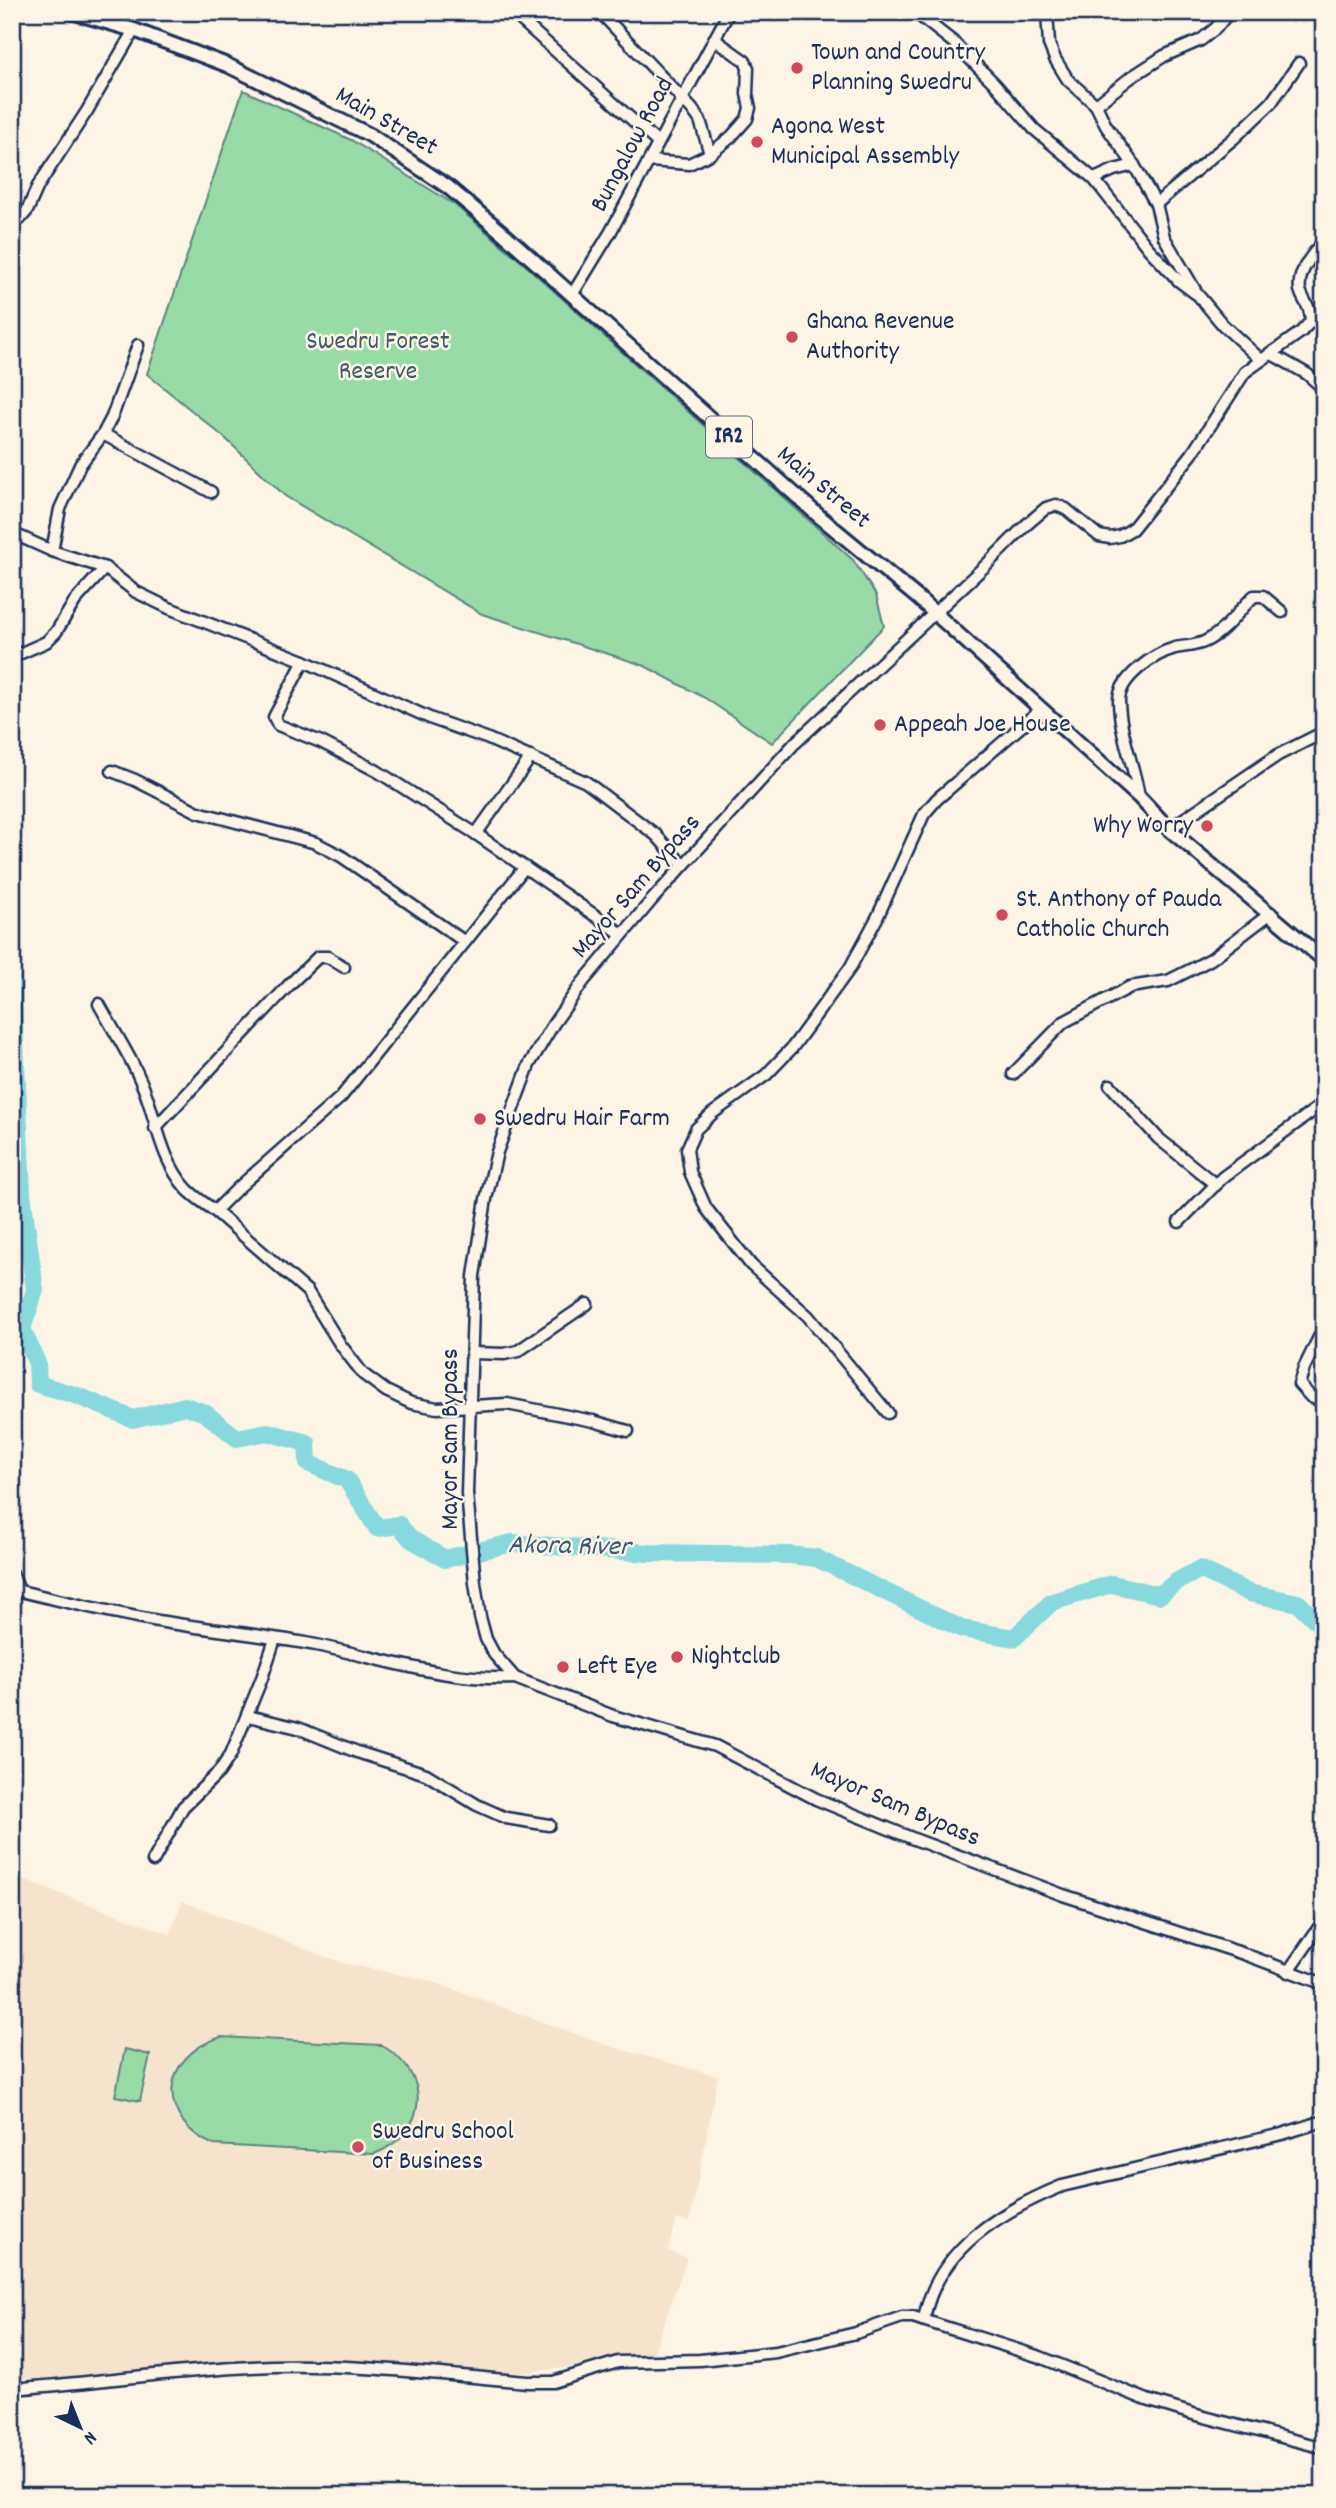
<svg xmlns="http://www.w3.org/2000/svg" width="1336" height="2508" font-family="Dekko,sans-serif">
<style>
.built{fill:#f6e3ce}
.green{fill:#99dba6;stroke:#5a8582;stroke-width:2}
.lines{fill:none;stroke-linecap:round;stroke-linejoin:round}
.river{stroke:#87d9de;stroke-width:18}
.minor-casing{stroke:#1b2f5e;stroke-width:15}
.major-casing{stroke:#1b2f5e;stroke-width:18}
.minor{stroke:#fcf5e5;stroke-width:10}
.major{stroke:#fcf5e5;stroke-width:12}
.poi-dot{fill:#d1495b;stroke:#fcf5e5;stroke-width:2.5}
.labels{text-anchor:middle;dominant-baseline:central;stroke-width:5;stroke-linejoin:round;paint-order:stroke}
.shield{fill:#fcf5e5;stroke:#5e6a86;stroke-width:2}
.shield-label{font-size:24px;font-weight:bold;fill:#1b2f5e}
.poi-label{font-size:26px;fill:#1b2f5e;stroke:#fcf5e5;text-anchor:start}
.street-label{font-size:26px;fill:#1b2f5e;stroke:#fcf5e5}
.park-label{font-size:26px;fill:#3a5a70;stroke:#fcf5e5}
.water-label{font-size:28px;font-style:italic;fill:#365a7e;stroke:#fcf5e5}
</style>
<rect width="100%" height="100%" fill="#fcf5e5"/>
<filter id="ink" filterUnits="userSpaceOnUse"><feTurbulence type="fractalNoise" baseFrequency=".0143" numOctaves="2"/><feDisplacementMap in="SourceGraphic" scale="14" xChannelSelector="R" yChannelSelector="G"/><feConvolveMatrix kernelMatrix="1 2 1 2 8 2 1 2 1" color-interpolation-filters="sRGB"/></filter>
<g filter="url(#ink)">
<polygon class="built" points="12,1880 23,1880 170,1934 182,1901 342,1963 428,1980 609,2046 718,2076 690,2222 677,2219 668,2251 687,2258 652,2358 512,2374 412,2365 272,2363 12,2380"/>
<g class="green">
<polygon points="243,90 351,140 455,205 524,264 853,560 876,595 884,626 772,743 705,698 643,665 482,614 285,496 225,438 147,374"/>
<path d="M221 2037 381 2045C433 2074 429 2132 374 2154L214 2145C155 2119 160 2056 221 2037Z"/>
<polygon points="125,2049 150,2055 140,2101 115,2096"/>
</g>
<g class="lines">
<polyline class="river" points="12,979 22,1194 35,1290 22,1329 37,1363 38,1384 78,1396 133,1419 185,1406 205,1413 237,1438 267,1432 307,1443 308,1463 347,1480 377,1528 399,1525 411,1539 445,1559 512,1543 649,1553 790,1555 816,1558 962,1629 1014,1638 1052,1602 1112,1584 1160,1595 1176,1582 1200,1569 1249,1593 1298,1603 1324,1628"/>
<defs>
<g id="minor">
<polyline points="512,12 658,143"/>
<polyline points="600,12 692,109 700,120 710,154"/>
<polyline points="915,12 953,42 994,83 1034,129 1094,179 1148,248 1179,281 1195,293"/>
<polyline points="1047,12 1049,44 1055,59 1068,80 1096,105 1106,126 1134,165 1156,204 1164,237 1198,295 1223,325 1260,359"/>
<polyline points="1096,105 1130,78 1164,56 1201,40 1216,28 1229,12"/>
<polyline points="649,161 689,164 710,154 731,137 747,119 750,108 747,94 748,68 745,61 714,39"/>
<polyline points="1094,179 1114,170 1134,165"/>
<polyline points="1156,204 1233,139 1271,103 1299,63"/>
<polyline points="12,221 20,219 27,211 38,186 87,111 134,30"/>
<path d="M1324 241C1313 254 1297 271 1300 290 1303 302 1310 303 1311 321L1301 332 1245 372 1192 454 1132 529 1120 536 1110 538 1099 536 1066 509 1056 505 1046 508 1026 525 984 567 794 744 651 901 583 982 554 1023 529 1065 497 1152 486 1199 474 1276 467 1493 475 1583 480 1617 486 1639 494 1654 515 1678 613 1716 715 1746 816 1799 914 1839 1063 1895 1244 1954 1324 1984"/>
<polyline points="572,295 610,233 729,12"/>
<polyline points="1270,353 1307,374 1324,389"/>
<polyline points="103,434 211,492"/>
<polyline points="12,533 52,551 105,568 136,592 169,608 304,661 432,719 486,738 586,782 656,835 683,865"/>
<polyline points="52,551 60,509 80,465 103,434 112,417 138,345"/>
<polyline points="19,654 46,642 56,632 75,601 105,568"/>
<polyline points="304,661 274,717 278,725 321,742 377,771 476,834 622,934"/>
<polyline points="112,771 135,780 198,812 316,843 341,856 465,942"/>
<path d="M1139 797C1134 764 1120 735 1119 702 1118 678 1154 654 1175 648 1185 646 1197 646 1206 641 1226 631 1238 611 1254 596H1263L1282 612"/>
<polyline points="1169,829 1278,755 1324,732"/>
<polyline points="476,834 531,757"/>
<polyline points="525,867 341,1097 238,1188 215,1211 307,1291 340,1344 363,1374 386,1391 411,1403 437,1408 507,1404 593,1421 628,1431"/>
<path d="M99 1004C116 1035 137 1066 148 1100 158 1130 164 1163 186 1188 194 1197 206 1204 215 1211"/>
<polyline points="1013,1074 1064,1022 1130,987 1168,981 1194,968 1211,959 1271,913"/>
<polyline points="1110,1085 1158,1138 1216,1185"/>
<polyline points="155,1128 290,984 318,957 328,957 344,967"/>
<polyline points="1179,1222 1223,1177 1324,1103"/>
<polyline points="1324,1327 1304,1368 1299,1384 1311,1397 1324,1402"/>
<polyline points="473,1353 504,1354 518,1351 587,1304"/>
<polyline points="888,1413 808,1316 751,1265 706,1208 690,1172 687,1149 696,1129 713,1113 766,1075 792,1048 850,968 877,918 924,814 937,799 1040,710"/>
<polyline points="12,1573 19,1591"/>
<path d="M12 1589C61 1601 109 1612 158 1621 211 1630 264 1635 316 1645 384 1659 445 1681 515 1678"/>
<polyline points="248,1716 298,1728 357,1752 426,1774 477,1805 506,1818 549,1825"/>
<polyline points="153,1861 183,1807 219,1772 231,1754 262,1678 275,1639"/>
<polyline points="1288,1972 1324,1920"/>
<path d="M924 2319C937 2249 1001 2211 1062 2186L1282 2134 1324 2121"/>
<path d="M12 2389C92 2383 171 2371 251 2367 343 2362 436 2374 527 2382H553L618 2362 700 2360 776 2352 856 2333 902 2317H913L1040 2357 1147 2400 1193 2414 1324 2448"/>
</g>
<polyline id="major" points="72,12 134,30 227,65 370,135 448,187 504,234 820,517 918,598 1139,797 1169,829 1324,960"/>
</defs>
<use href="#minor" class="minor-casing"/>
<use href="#major" class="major-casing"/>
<use href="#minor" class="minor"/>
<use href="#major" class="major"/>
</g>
</g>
<g class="poi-dot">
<circle cx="797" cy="68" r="7"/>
<circle cx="757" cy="142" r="7"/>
<circle cx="792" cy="337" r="7"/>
<circle cx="880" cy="725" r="7"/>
<circle cx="1207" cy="826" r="7"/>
<circle cx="1002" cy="915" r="7"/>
<circle cx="480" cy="1119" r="7"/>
<circle cx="677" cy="1657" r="7"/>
<circle cx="563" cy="1667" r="7"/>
<circle cx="358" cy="2147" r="7"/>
</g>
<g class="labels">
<rect class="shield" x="706" y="416.5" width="46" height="41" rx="5"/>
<g class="shield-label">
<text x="729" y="437">IR2</text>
</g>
<g class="poi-label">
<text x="811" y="53">Town and Country<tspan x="811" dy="30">Planning Swedru</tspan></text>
<text x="771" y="127">Agona West<tspan x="771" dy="30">Municipal Assembly</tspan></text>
<text x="806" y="322">Ghana Revenue<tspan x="806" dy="30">Authority</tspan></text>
<text x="894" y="725">Appeah Joe House</text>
<text x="1193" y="826" text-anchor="end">Why Worry</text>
<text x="1016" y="900">St. Anthony of Pauda<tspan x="1016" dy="30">Catholic Church</tspan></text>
<text x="494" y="1119">Swedru Hair Farm</text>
<text x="691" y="1657">Nightclub</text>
<text x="577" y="1667">Left Eye</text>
<text x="372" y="2132">Swedru School<tspan x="372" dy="30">of Business</tspan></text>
</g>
<g class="street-label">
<text transform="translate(386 122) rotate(30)">Main Street</text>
<text transform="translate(633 145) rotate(-62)">Bungalow Road</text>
<text transform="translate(823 488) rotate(40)">Main Street</text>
<text transform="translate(637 887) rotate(-49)">Mayor Sam Bypass</text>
<text transform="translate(451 1439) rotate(-90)">Mayor Sam Bypass</text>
<text transform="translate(895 1805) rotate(23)">Mayor Sam Bypass</text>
</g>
<g class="park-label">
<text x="378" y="342">Swedru Forest<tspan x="378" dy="30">Reserve</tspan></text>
</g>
<g class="water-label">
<text transform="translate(569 1548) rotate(1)">Akora River</text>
</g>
</g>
<rect width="1336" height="2508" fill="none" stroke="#fcf5e5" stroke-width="42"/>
<rect x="21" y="21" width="1294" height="2466" fill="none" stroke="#1b2f5e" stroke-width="2.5" filter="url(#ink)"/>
<g transform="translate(80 2427) rotate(137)" stroke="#fcf5e5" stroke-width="5" paint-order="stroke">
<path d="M0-5L12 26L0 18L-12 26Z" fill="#1b2f5e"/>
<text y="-10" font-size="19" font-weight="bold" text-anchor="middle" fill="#1b2f5e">N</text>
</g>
</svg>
